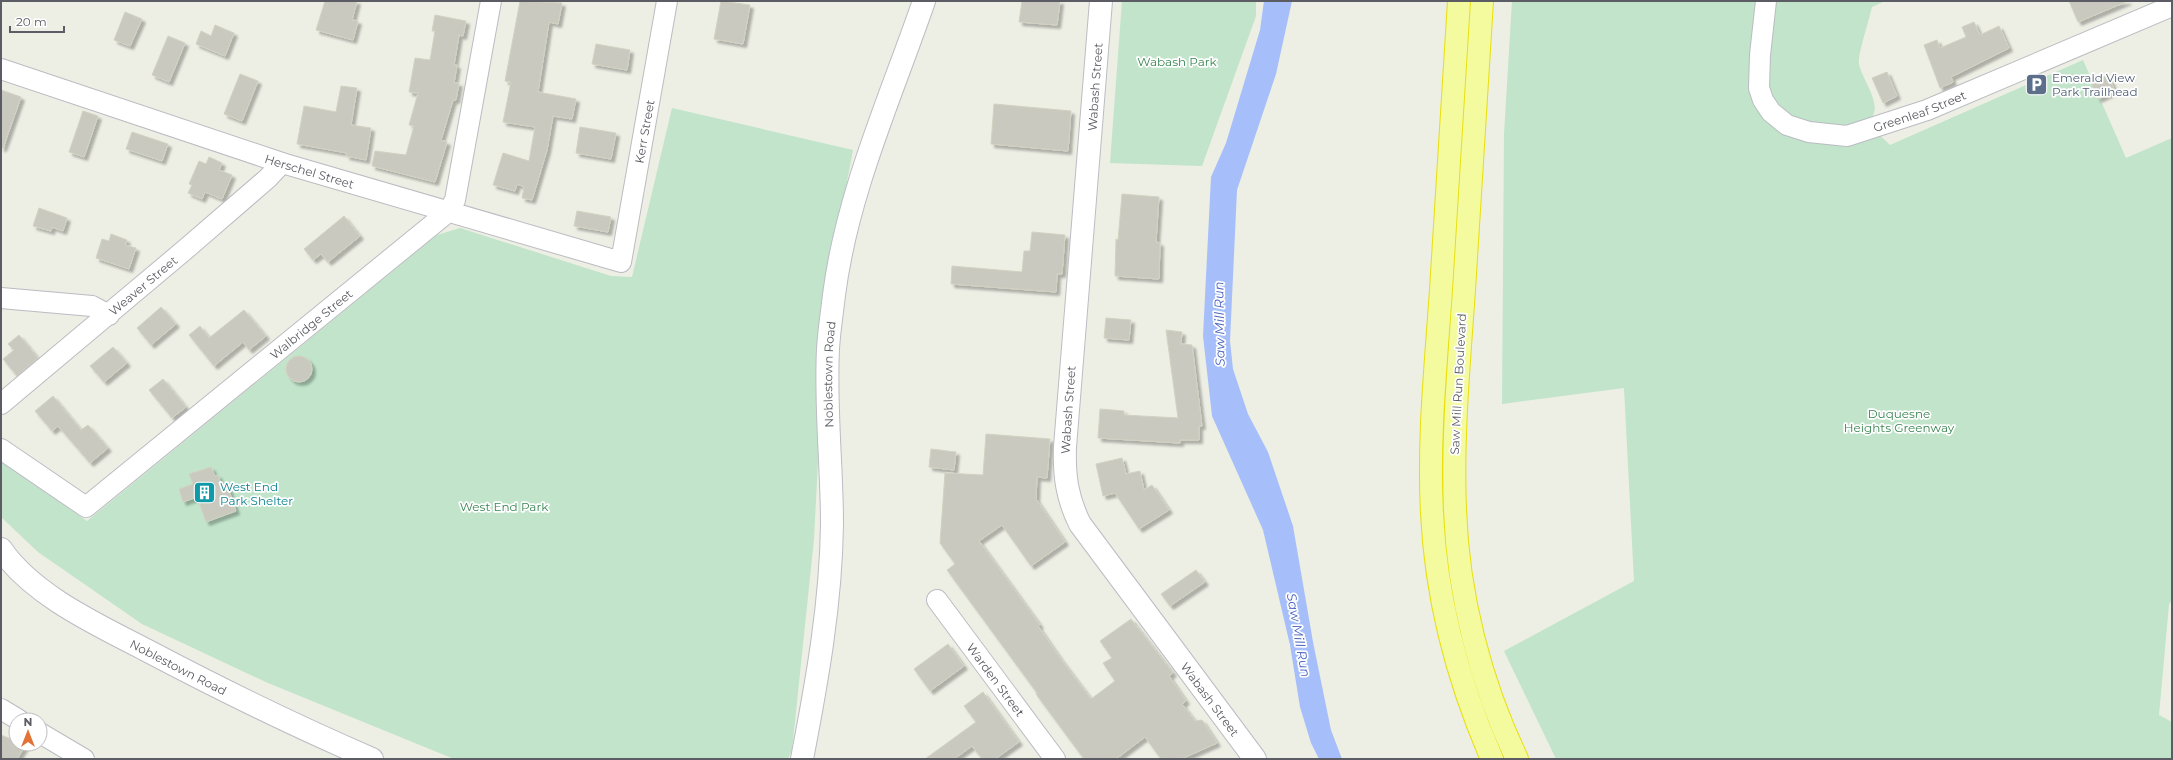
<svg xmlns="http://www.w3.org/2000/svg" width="2173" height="760" font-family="Montserrat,sans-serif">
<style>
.green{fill:#c1e4cb}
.water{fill:#a6bffb}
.building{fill:#c9c9c0;stroke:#d2d2c2;filter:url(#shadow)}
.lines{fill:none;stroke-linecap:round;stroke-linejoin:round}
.minor-casing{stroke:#bbbcc2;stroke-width:22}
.secondary-casing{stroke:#bcbdc4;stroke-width:24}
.trunk-casing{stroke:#e8df0a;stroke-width:24}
.minor{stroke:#fff;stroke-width:20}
.secondary{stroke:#fff;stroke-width:22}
.trunk{stroke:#f4fa9e;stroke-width:22}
.labels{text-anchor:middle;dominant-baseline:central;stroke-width:3.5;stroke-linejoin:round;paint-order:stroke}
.park-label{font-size:12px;fill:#398552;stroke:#fff}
.service-label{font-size:12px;fill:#4e5e75;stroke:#fff;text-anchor:start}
.street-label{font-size:12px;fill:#5c5d64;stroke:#fff}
.culture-label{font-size:12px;fill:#0d838f;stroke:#fff;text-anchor:start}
.water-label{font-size:13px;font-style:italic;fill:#4a63be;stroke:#fff}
</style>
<defs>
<filter id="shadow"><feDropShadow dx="3.5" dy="3.5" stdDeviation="1" flood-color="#0004"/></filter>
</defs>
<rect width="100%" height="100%" fill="#edeee4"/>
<g class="green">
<polygon points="1122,1 1256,1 1256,16 1202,166 1110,163"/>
<path d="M1512 1H1885L1872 7C1870 17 1857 57 1859 64 1862 81 1887 108 1867 123L1890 145 2083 60 2126 158 2172 138V600L2169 604 2159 715 2172 722V759H1556L1504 651 1634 581 1624 388 1502 404 1504 134Z"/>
<polygon points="672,108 853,150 827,287 814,539 792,750 788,759 454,759 268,683 142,624 38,552 1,517 1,462 87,521 437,235 460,228 611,276 632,277"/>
</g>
<polygon class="water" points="1264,1 1292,1 1276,74 1237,190 1230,341 1233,369 1248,414 1268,452 1293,526 1313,642 1331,730 1342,759 1319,759 1311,743 1300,707 1290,645 1263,530 1212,416 1203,336 1211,177 1226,143 1260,30"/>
<g class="building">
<polygon points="325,1 357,1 352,20 358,21 353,40 316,30"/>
<polygon points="520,1 562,3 558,24 549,22 538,92 576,99 572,119 553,116 547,150 532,200 522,198 524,187 517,184 515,191 493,185 503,153 529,161 535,127 503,122 511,82 505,81"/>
<polygon points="721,1 750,5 743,44 714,39"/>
<polygon points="1022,1 1060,1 1057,25 1019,22"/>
<polygon points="2069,1 2128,1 2078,22"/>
<polygon points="125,12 142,19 130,46 114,40"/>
<polygon points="435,15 466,21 463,36 459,35 454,65 457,65 454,83 459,83 456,100 453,100 441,140 447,142 435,182 372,166 375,151 406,155 414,126 409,125 418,93 409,92 415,58 430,60 435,31 432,31"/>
<polygon points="1974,22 1980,35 1999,26 2009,48 1951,77 1953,82 1940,88 1924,45 1937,40 1940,48 1966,37 1962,27"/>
<polygon points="215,25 234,33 225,56 196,44 201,31 211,36"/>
<polygon points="168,36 185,43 169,82 152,75"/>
<polygon points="596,44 630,50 627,70 592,64"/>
<polygon points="1887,72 1897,96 1883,103 1872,78"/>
<polygon points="240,74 258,81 242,121 224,114"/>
<polygon points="2108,75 2115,91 2098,99 2091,82"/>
<polygon points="341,86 357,88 351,125 371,128 366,160 346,156 347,153 297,144 304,106 336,112"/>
<polygon points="1,90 21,97 3,148 1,148"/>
<polygon points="994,104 1071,111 1068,151 991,144"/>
<polygon points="83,111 98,116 84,157 69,152"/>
<polygon points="580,127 616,133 611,159 576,153"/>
<polygon points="132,132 168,144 162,161 126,149"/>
<polygon points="209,157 222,163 219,170 232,175 222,199 205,192 202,199 188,193 192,185 189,184 199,161 206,164"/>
<polygon points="1122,194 1159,197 1156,242 1160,243 1159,279 1115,276 1116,239 1118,240"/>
<polygon points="39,208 67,218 63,231 52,227 51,231 33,226"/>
<polygon points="577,211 611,217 608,232 574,226"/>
<polygon points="344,216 360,236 328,262 321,254 313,260 304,249"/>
<polygon points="1032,232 1065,235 1062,274 1057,274 1056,292 951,284 952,266 1022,272 1024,251 1030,251"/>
<polygon points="111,234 127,240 125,245 136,248 129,269 96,258 102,239 109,241"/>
<polygon points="161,307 176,324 151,345 137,328"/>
<polygon points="244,310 266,336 249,350 243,342 214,366 189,335 200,326 209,338"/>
<polygon points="1106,318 1131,320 1129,340 1104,338"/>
<polygon points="1166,330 1182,332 1181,344 1192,345 1202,426 1199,426 1199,440 1180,440 1180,443 1098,438 1100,409 1124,411 1124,415 1178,418"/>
<polygon points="19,335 38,358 17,376 3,359 14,350 8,344"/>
<polygon points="113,347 127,363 104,382 90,366"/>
<circle cx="299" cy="369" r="13"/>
<polygon points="163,379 186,407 172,418 149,390"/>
<polygon points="53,396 81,430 88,425 108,448 90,463 58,426 52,431 35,411"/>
<polygon points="986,434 1050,439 1047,478 1037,477 1036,499 1065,542 1031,566 1002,525 979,541 1040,625 1038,626 1060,658 1091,699 1115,681 1103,663 1112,658 1100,641 1131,619 1173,673 1169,676 1186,701 1182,704 1195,721 1202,720 1217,743 1181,759 1161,759 1145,737 1116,759 1084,759 1044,705 1036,694 1037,693 947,570 955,564 940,543 945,473 983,475"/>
<polygon points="931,449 956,452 954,470 929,467"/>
<polygon points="1122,458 1126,474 1140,471 1144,490 1152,485 1169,510 1139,529 1115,493 1103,496 1096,464"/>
<polygon points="211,467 215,476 218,475 222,487 220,490 228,487 236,511 206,522 197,497 183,502 179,489 193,484 189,474"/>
<polygon points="1196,570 1205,582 1170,606 1161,594"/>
<polygon points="948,644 964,666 930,691 914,669"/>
<polygon points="983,692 1019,742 995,759 982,759 972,746 954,759 925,759 976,722 964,706"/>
<polygon points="1,735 16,741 16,744 25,746 17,759 1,759"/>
</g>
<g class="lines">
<defs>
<g id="minor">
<path id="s1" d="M1766 1 1760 55 1759 88 1763 100 1771 112 1787 125 1809 132 1847 136 1927 110 2172 6"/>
<path id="s2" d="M1 69 282 163 621 262 667 1"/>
<polyline points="1,298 92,306 109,315"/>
<path id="s3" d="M1 404 187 248 268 178 282 163"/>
<path id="s4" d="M1 449 86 507 448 212 455 200 491 1"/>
<path id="s5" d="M937 600 1055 759"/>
<polyline points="1,709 19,720"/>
<polyline points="40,733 84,759"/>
</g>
<g id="secondary">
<path id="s6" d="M1101 1 1065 447C1064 476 1067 498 1080 524L1255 759"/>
<path id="s7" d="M1 549C32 595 98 625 146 650 220 689 295 726 372 759"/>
<path id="s8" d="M802 759C817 681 831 604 832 524 832 466 825 407 828 349 829 331 832 313 834 295 847 193 891 97 924 1"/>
</g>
<g id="trunk">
<path d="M1459 1C1453 97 1447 194 1441 290 1436 364 1428 439 1432 513 1436 599 1458 681 1492 759"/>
<path d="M1482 1C1476 97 1470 194 1464 290 1459 363 1452 437 1455 510 1458 595 1480 682 1517 759"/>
</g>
</defs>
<use href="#minor" class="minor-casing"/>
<use href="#secondary" class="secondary-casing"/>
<use href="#trunk" class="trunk-casing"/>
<use href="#minor" class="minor"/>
<use href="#secondary" class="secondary"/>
<use href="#trunk" class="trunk"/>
</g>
<defs>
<symbol id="parking-square" viewBox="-11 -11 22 22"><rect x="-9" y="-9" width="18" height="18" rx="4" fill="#5c6f8a" stroke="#fff"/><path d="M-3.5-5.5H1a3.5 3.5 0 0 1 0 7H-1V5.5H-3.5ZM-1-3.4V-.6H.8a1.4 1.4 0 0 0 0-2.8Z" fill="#fff"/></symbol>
<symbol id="building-square" viewBox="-11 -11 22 22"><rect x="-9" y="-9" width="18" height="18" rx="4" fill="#0f9aa8" stroke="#fff"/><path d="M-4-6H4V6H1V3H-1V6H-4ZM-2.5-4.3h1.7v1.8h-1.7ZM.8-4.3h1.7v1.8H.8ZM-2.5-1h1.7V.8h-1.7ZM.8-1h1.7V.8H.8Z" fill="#fff"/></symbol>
</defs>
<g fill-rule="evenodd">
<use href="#parking-square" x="2024" y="72" width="25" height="25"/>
<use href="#building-square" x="192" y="480" width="25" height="25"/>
</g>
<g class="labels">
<g class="park-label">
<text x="1177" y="61">Wabash Park</text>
<text x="1899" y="413">Duquesne<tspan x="1899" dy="14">Heights Greenway</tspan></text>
<text x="504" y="506">West End Park</text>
</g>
<g class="service-label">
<text x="2052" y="77">Emerald View<tspan x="2052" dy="14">Park Trailhead</tspan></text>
</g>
<g class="street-label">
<text transform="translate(1095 87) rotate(-86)">Wabash Street</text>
<text stroke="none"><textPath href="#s1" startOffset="273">Greenleaf Street</textPath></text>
<text stroke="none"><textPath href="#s2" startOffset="782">Kerr Street</textPath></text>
<text stroke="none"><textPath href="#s2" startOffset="325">Herschel Street</textPath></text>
<text stroke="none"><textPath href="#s3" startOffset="185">Weaver Street</textPath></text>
<text stroke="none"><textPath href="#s4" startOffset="393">Walbridge Street</textPath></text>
<text stroke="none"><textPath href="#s8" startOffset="387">Noblestown Road</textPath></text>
<text transform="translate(1458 384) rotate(-87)">Saw Mill Run Boulevard</text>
<text transform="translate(1068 410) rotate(-86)">Wabash Street</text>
<text stroke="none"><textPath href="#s7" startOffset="215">Noblestown Road</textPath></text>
<text stroke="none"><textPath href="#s5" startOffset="99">Warden Street</textPath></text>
<text stroke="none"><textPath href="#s6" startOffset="745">Wabash Street</textPath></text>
</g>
<g class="culture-label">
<text x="220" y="486">West End<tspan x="220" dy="14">Park Shelter</tspan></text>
</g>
<g class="water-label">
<text transform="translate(1219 324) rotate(-91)">Saw Mill Run</text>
<text transform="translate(1299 635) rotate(80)">Saw Mill Run</text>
</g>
</g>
<rect width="2173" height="760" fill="none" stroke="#5c5d64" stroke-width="4"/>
<g transform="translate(28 732)"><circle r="19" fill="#ffffff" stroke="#bebec1"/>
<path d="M0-3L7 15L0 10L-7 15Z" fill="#e27236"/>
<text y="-6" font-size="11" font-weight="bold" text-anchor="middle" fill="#5c5d64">N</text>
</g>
<path d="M10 26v6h54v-6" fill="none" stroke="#5c5d64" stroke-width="2"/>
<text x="16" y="26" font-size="12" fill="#5c5d64" stroke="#ffffff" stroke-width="3" paint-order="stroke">20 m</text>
</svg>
